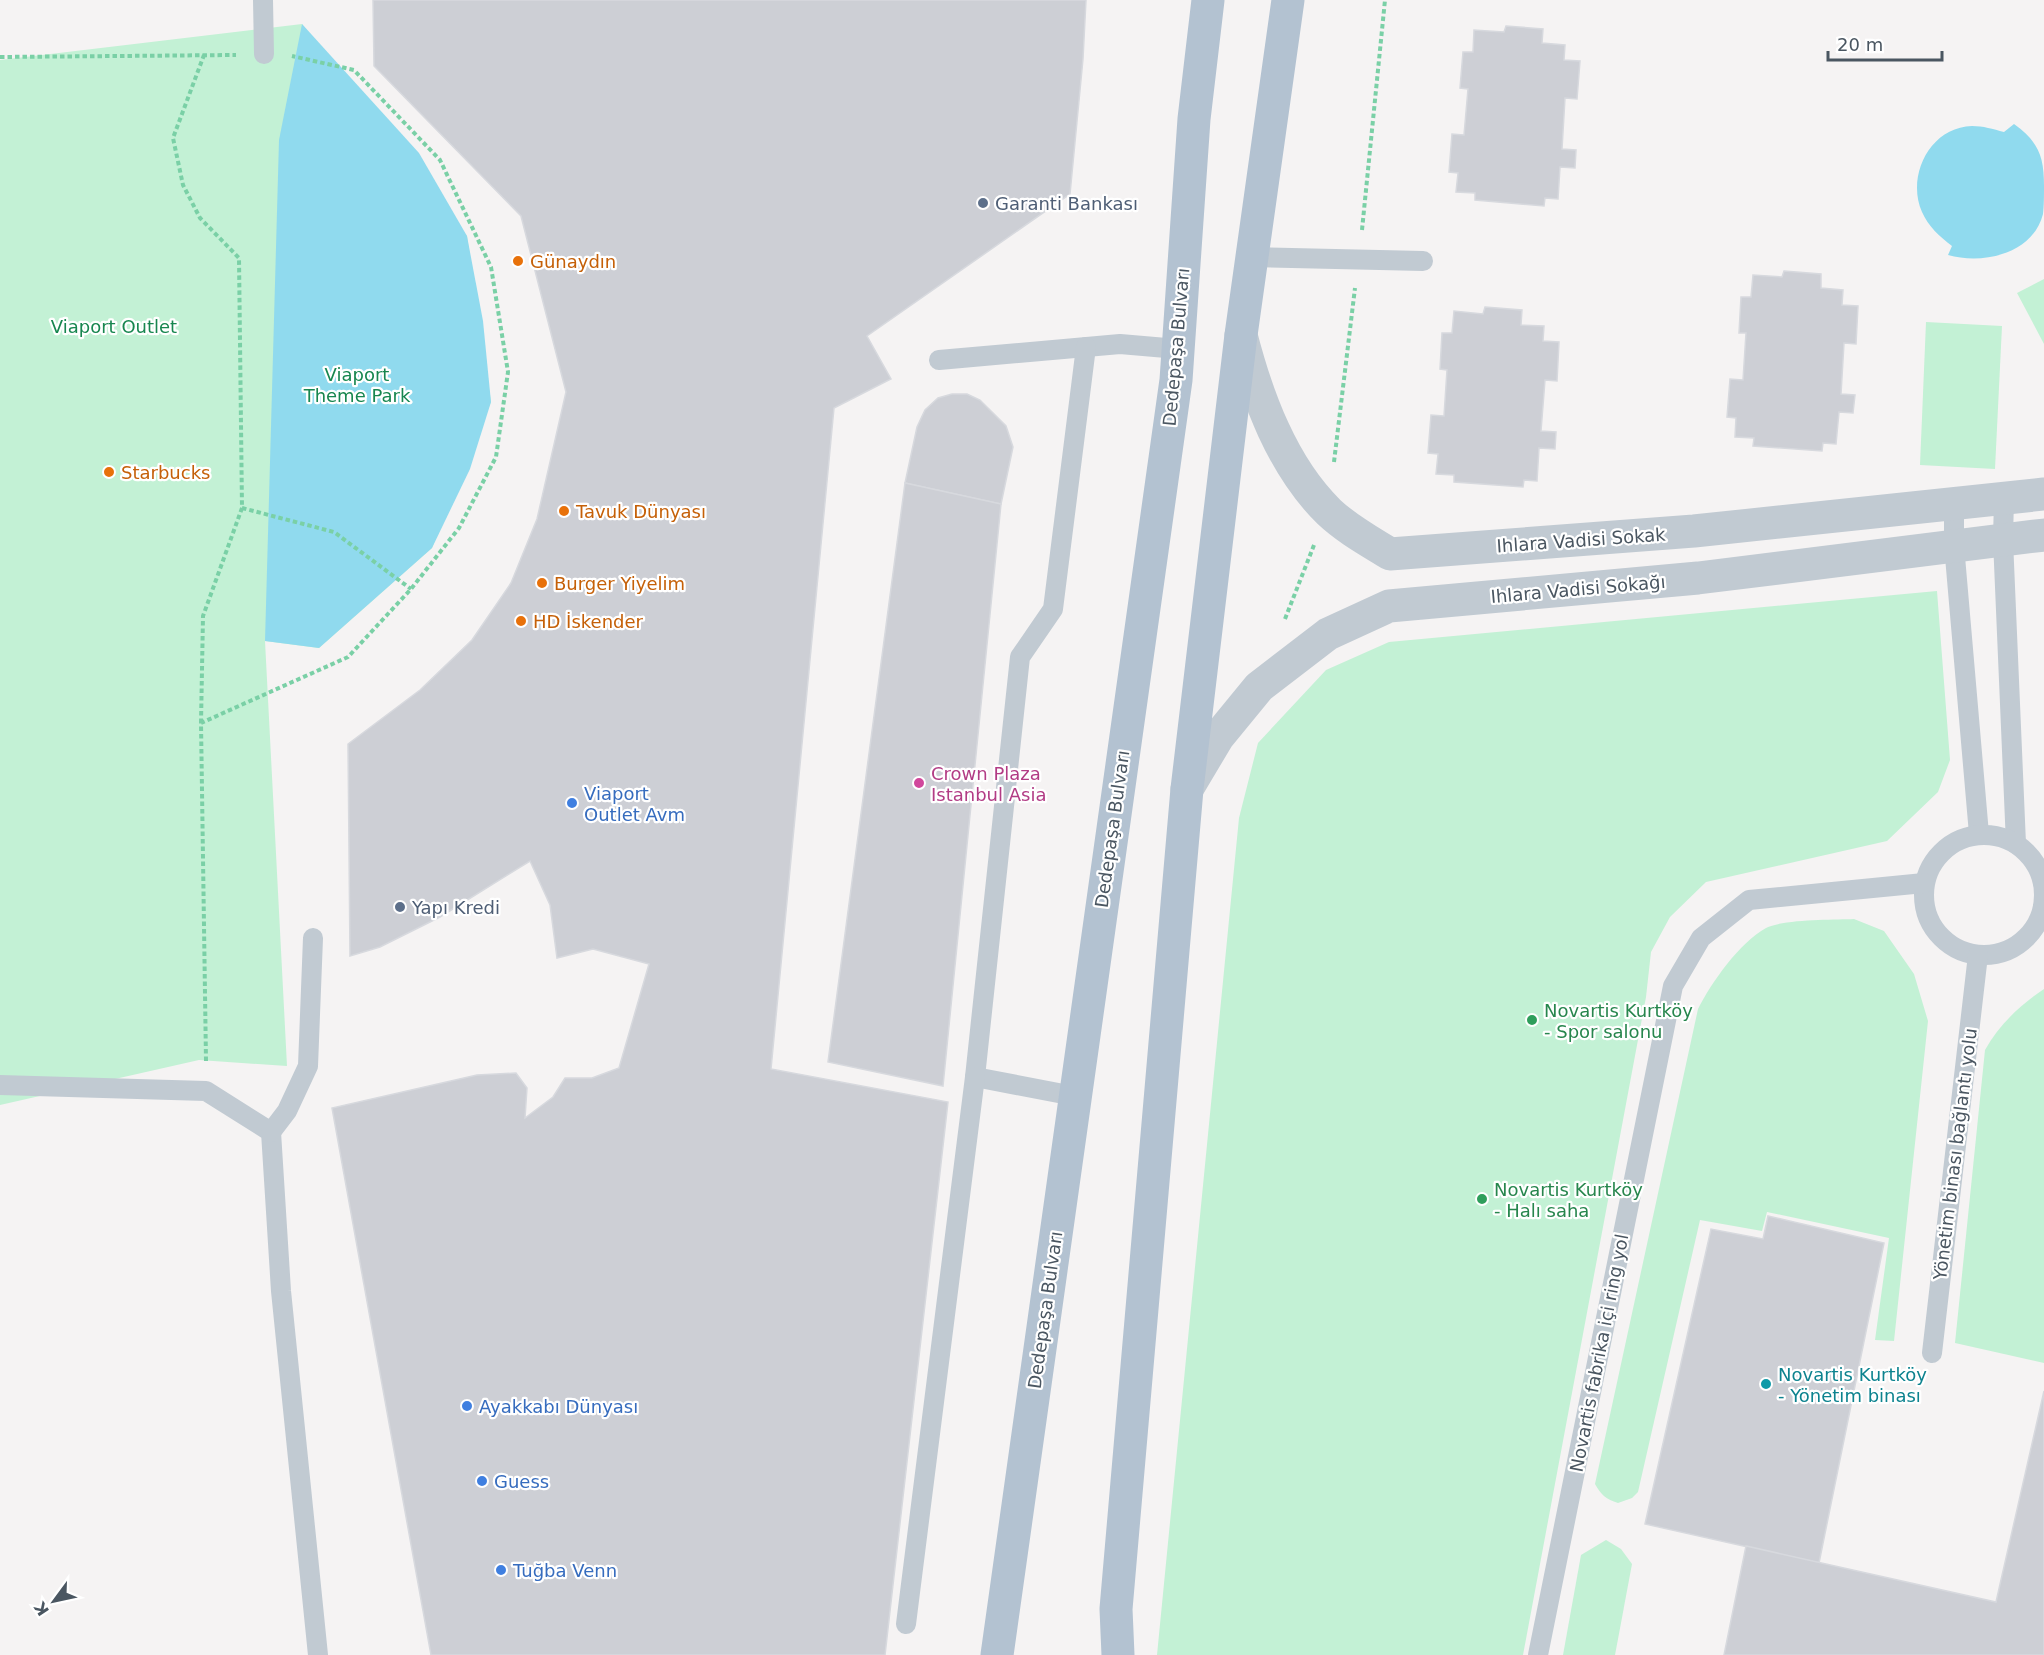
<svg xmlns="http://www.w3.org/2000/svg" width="2044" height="1655" font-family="'DejaVu Sans',sans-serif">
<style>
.green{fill:#c3f1d5}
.water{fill:#90daee}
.building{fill:#cdcfd5;stroke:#d7d9de;stroke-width:1.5}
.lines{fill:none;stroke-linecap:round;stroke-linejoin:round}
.path{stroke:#7ad0a6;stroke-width:4;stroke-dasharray:4.5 3;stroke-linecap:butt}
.service{stroke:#c1cad2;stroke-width:20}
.minor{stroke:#c1cad2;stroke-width:33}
.primary{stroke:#b3c2d1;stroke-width:33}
.service-dot{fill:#5c6f8a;stroke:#fff;stroke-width:2}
.food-dot{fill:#e8710a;stroke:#fff;stroke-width:2}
.hotel-dot{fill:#d1479c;stroke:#fff;stroke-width:2}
.shop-dot{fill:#3f7fe0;stroke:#fff;stroke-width:2}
.leisure-dot{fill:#2e9e5b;stroke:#fff;stroke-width:2}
.culture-dot{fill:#0f9aa8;stroke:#fff;stroke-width:2}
.labels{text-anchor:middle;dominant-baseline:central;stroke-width:4.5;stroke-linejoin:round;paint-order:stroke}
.service-label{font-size:18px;fill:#4e5e75;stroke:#fff;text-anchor:start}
.food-label{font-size:18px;fill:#c56008;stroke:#fff;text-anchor:start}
.park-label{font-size:18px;fill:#17864f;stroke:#fff}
.street-label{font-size:18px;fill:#4a5661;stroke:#fff}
.hotel-label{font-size:18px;fill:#b23c85;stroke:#fff;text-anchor:start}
.shop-label{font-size:18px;fill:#366cbe;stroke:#fff;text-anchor:start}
.leisure-label{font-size:18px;fill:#27864d;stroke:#fff;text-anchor:start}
.culture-label{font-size:18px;fill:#0d838f;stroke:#fff;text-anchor:start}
</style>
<rect width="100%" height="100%" fill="#f5f3f3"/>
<g class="green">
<polygon points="302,24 467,236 491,402 432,548 319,648 265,641 287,1066 199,1060 0,1105 0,60"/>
<polygon points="2044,279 2044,344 2017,293"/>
<polygon points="1926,322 2002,326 1995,469 1920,465"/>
<polygon points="1937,591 1950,760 1938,792 1887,841 1706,882 1670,917 1651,952 1646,997 1523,1655 1157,1655 1239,818 1258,743 1326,670 1389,642"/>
<path d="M1854 919 1884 931 1914 974 1928 1021 1894 1341 1875 1340 1889 1238 1767 1212 1762 1231 1700 1220 1638 1492 1632 1498 1618 1503C1606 1499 1601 1495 1595 1484L1698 1009C1711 983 1740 942 1766 928 1783 919 1834 920 1854 919Z"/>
<path d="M2044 989V1363L1955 1343 1985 1050C1999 1025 2020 1005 2044 989Z"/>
<polygon points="1606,1540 1621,1549 1632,1564 1615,1655 1563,1655 1581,1555"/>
</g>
<g class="water">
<polygon points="302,24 419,153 467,236 483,321 491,402 470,469 432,548 319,648 265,641 279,140"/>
<path d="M2014 124C2039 142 2044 157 2044 186 2044 195 2044 206 2043 214 2033 254 1983 265 1948 255L1952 246C1940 237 1928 226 1922 212 1906 176 1930 127 1972 126 1983 126 1993 129 2004 132Z"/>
</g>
<g class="building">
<polygon points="373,0 1086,0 1083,59 1070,194 867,336 891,379 834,408 771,1069 948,1102 885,1655 431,1655 332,1108 477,1075 516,1073 527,1088 525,1118 553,1097 565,1078 592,1078 619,1068 649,964 593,949 557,958 550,905 530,861 440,917 380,947 350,956 348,744 420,690 472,640 511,583 537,519 566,392 521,216 374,66"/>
<polygon points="1506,26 1543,29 1542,43 1565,45 1564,60 1580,61 1577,99 1565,98 1562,149 1576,150 1575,168 1560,167 1558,199 1545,198 1544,206 1475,200 1475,193 1456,192 1458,173 1449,172 1452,134 1464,135 1468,89 1460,88 1463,52 1473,52 1474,30 1504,32"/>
<polygon points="1784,271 1821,274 1821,288 1843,290 1842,305 1858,306 1856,344 1844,343 1841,394 1855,395 1853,413 1839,412 1836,444 1823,443 1822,451 1753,446 1754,438 1735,437 1736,418 1727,417 1730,379 1743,380 1746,333 1739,333 1741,297 1751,297 1753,275 1782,277"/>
<polygon points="1485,307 1522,310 1521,325 1544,326 1543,341 1559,342 1557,381 1545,380 1541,431 1556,432 1555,449 1539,448 1537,481 1524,480 1523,487 1454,482 1454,475 1436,474 1438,454 1428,453 1431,415 1444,416 1447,370 1440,369 1442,333 1452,333 1454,311 1483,314"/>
<polygon points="952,394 967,394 980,400 1006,426 1013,447 1001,504 905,483 917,427 925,410 938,398"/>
<polygon points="905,483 1001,504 943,1086 828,1062"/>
<polygon points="1768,1216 1884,1243 1819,1563 1645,1524 1711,1229 1763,1239"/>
<polygon points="2044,1391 2044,1655 1724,1655 1746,1546 1996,1602"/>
</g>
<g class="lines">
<g class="path">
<polyline points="0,57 236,55"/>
<polyline points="1362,230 1385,0"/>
<polyline points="1334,462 1355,288"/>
<polyline points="242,508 334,532 411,589"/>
<polyline points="1285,619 1314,545"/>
<polyline points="201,723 203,616 242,508 239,258 200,218 183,185 173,138 204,55"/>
<polyline points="206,1061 201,723 348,657 411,589 459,528 496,457 508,372 491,267 440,160 354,70 292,56"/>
</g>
<g class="service">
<polyline points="263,0 264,54"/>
<polyline points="1252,257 1423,261"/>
<polyline points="939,360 1120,344 1178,349"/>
<polyline points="2004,498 2003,540 2016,844"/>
<polyline points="1954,505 1954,545 1979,834"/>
<circle cx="1984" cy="895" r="60"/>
<polyline points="0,1085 206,1091 271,1132 281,1291 318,1655"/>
<polyline points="1074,1096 975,1077 1020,657 1053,609 1086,347"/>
<polyline points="271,1132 287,1111 308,1066 313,938"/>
<polyline points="1932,1353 1978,955"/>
<polyline points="906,1624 975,1077"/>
<polyline points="1538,1655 1673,986 1701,938 1749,900 1924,883"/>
</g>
<g class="minor">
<path d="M1241 335C1257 397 1282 466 1329 512 1347 529 1369 541 1390 554L1694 531 2044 494"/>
<polyline points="1187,789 1218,737 1259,687 1328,634 1389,606 1698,578 2044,535"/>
</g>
<g class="primary">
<polyline points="997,1655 1176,380 1194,119 1208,0"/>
<polyline points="1118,1655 1116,1609 1187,789 1241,335 1288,0"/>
</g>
</g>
<g class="service-dot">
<circle cx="983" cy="203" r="6"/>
<circle cx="400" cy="907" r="6"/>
</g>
<g class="food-dot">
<circle cx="518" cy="261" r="6"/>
<circle cx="109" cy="472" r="6"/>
<circle cx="564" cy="511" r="6"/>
<circle cx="542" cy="583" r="6"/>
<circle cx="521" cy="621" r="6"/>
</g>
<circle class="hotel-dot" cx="919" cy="783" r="6"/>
<g class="shop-dot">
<circle cx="572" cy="803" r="6"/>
<circle cx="467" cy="1406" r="6"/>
<circle cx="482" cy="1481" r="6"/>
<circle cx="501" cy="1570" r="6"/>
</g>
<g class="leisure-dot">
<circle cx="1532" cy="1020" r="6"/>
<circle cx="1482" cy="1199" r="6"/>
</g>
<circle class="culture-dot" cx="1766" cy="1384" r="6"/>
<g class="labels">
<g class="service-label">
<text x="995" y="203">Garanti Bankası</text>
<text x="412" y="907">Yapı Kredi</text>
</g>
<g class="food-label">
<text x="530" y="261">Günaydın</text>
<text x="121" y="472">Starbucks</text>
<text x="576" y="511">Tavuk Dünyası</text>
<text x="554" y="583">Burger Yiyelim</text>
<text x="533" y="621">HD İskender</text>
</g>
<g class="park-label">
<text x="114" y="326">Viaport Outlet</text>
<text x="357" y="374">Viaport<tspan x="357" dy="21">Theme Park</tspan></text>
</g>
<g class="street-label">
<text transform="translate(1176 347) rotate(-85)">Dedepaşa Bulvarı</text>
<text transform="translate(1581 540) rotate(-4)">Ihlara Vadisi Sokak</text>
<text transform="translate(1578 589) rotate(-5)">Ihlara Vadisi Sokağı</text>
<text transform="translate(1112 829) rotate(-82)">Dedepaşa Bulvarı</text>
<text transform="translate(1955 1154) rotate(-83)">Yönetim binası bağlantı yolu</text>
<text transform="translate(1045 1310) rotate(-82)">Dedepaşa Bulvarı</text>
<text transform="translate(1599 1353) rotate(-79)">Novartis fabrika içi ring yol</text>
</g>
<g class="hotel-label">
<text x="931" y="773">Crown Plaza<tspan x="931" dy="21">Istanbul Asia</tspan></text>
</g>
<g class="shop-label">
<text x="584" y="793">Viaport<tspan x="584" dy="21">Outlet Avm</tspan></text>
<text x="479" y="1406">Ayakkabı Dünyası</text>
<text x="494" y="1481">Guess</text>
<text x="513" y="1570">Tuğba Venn</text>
</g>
<g class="leisure-label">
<text x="1544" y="1010">Novartis Kurtköy<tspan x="1544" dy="21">- Spor salonu</tspan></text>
<text x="1494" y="1189">Novartis Kurtköy<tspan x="1494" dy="21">- Halı saha</tspan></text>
</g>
<g class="culture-label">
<text x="1778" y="1374">Novartis Kurtköy<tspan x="1778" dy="21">- Yönetim binası</tspan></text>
</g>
</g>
<g transform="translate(54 1601) rotate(237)" stroke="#ffffff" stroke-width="4.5" paint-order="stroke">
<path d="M0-4.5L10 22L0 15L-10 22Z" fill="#4a5661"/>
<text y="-9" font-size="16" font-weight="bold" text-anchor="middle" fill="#4a5661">K</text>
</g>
<path d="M1828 51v9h114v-9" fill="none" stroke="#4a5661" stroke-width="3"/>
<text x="1837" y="51" font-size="18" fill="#4a5661" stroke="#ffffff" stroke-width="4.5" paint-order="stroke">20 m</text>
</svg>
